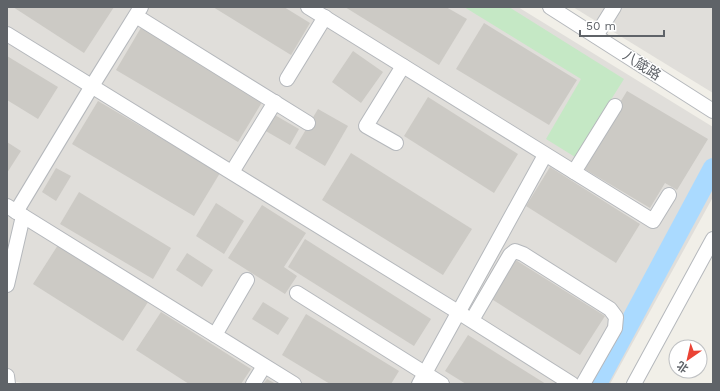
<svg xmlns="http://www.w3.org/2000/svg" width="720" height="391" font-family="'Work Sans','Noto Sans SC',sans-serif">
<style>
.industrial{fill:#e0deda}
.green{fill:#c5e8c5}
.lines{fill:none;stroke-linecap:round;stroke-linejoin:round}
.river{stroke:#aadaff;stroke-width:20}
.building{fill:#cccac5}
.minor-casing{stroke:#b5b8bc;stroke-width:16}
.minor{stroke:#fff;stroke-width:14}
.labels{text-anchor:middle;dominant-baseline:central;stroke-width:3;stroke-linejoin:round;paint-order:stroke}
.street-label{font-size:14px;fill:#5f6368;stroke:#fff}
</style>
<rect width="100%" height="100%" fill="#f1efe8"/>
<g class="industrial">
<polygon points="7,7 518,7 713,127 713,197 610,384 28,384 7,380"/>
<polygon points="573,7 713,7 713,93"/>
</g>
<polygon class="green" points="464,7 509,7 624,79 575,157 546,139 581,79"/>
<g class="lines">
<polyline class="river" points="597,384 713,168"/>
</g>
<g class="building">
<polygon points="13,7 114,7 84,53"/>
<polygon points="213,7 284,7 310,23 291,55"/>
<polygon points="345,7 446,7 467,19 439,65"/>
<polygon points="484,23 577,80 549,125 456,69"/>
<polygon points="142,26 264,99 238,142 116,70"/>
<polygon points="353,51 383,72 361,103 332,82"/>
<polygon points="7,56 58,87 38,119 7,100"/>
<polygon points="627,91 708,139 677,190 665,183 650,208 581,167"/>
<polygon points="428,97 518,154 494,193 404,136"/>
<polygon points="98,101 220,173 194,216 72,144"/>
<polygon points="318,109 348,126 325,166 295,148"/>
<polygon points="273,114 299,129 290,145 264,130"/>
<polygon points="7,142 21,151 7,173"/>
<polygon points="351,153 472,229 443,275 322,200"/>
<polygon points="550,167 640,224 616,263 526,206"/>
<polygon points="56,168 71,176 56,201 42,192"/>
<polygon points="79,192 171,248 153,279 60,224"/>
<polygon points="216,203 244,221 224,254 196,236"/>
<polygon points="262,205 306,233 284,267 297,276 285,294 228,258"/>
<polygon points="305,239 431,319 414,346 288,267"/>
<polygon points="58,245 148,302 123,341 33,284"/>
<polygon points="187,253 213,270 202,287 176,270"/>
<polygon points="514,259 605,316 580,355 490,298"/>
<polygon points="263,302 289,318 278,335 252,319"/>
<polygon points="161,312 251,369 241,384 189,384 136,350"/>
<polygon points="306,314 399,371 391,384 330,384 282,355"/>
<polygon points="468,335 546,384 466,384 445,371"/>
<polygon points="267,379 276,384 263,384"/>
</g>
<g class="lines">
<defs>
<g id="minor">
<polyline points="308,7 653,221 669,195"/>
<polyline points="550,7 713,111"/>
<polyline points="136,16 308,123"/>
<polyline points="7,34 458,312 572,384"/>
<polyline points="596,36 614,7"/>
<polyline points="287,79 325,17"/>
<polyline points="396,143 366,126 403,66"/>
<polyline points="232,172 275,102"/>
<polyline points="574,172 615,106"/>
<polyline points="7,206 294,384"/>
<polyline points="16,212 92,86 141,7"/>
<polyline points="7,285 23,216"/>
<polyline points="297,293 442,384"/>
<polyline points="472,320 510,255 515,251 523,254 610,309 616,317 615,328 583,384"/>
<polyline points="215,335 247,280"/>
<polyline points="7,376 8,384"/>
<polyline points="253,384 264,366"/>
<polyline points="419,384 545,155"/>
<polyline points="634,384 713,239"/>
</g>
</defs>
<use href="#minor" class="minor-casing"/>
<use href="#minor" class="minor"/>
</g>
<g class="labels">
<g class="street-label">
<text transform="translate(642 65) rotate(33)">八箴路</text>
</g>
</g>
<rect width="720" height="391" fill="none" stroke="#5f6368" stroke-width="16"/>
<g transform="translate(688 359) rotate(214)"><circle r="19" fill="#ffffff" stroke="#bfc1c3"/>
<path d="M0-3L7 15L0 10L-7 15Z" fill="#ea4335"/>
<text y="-6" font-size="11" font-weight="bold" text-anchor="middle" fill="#5f6368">北</text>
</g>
<path d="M580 30v6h84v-6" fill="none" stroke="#5f6368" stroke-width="2"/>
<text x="586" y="30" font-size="12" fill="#5f6368" stroke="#ffffff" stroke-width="3" paint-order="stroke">50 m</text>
</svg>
